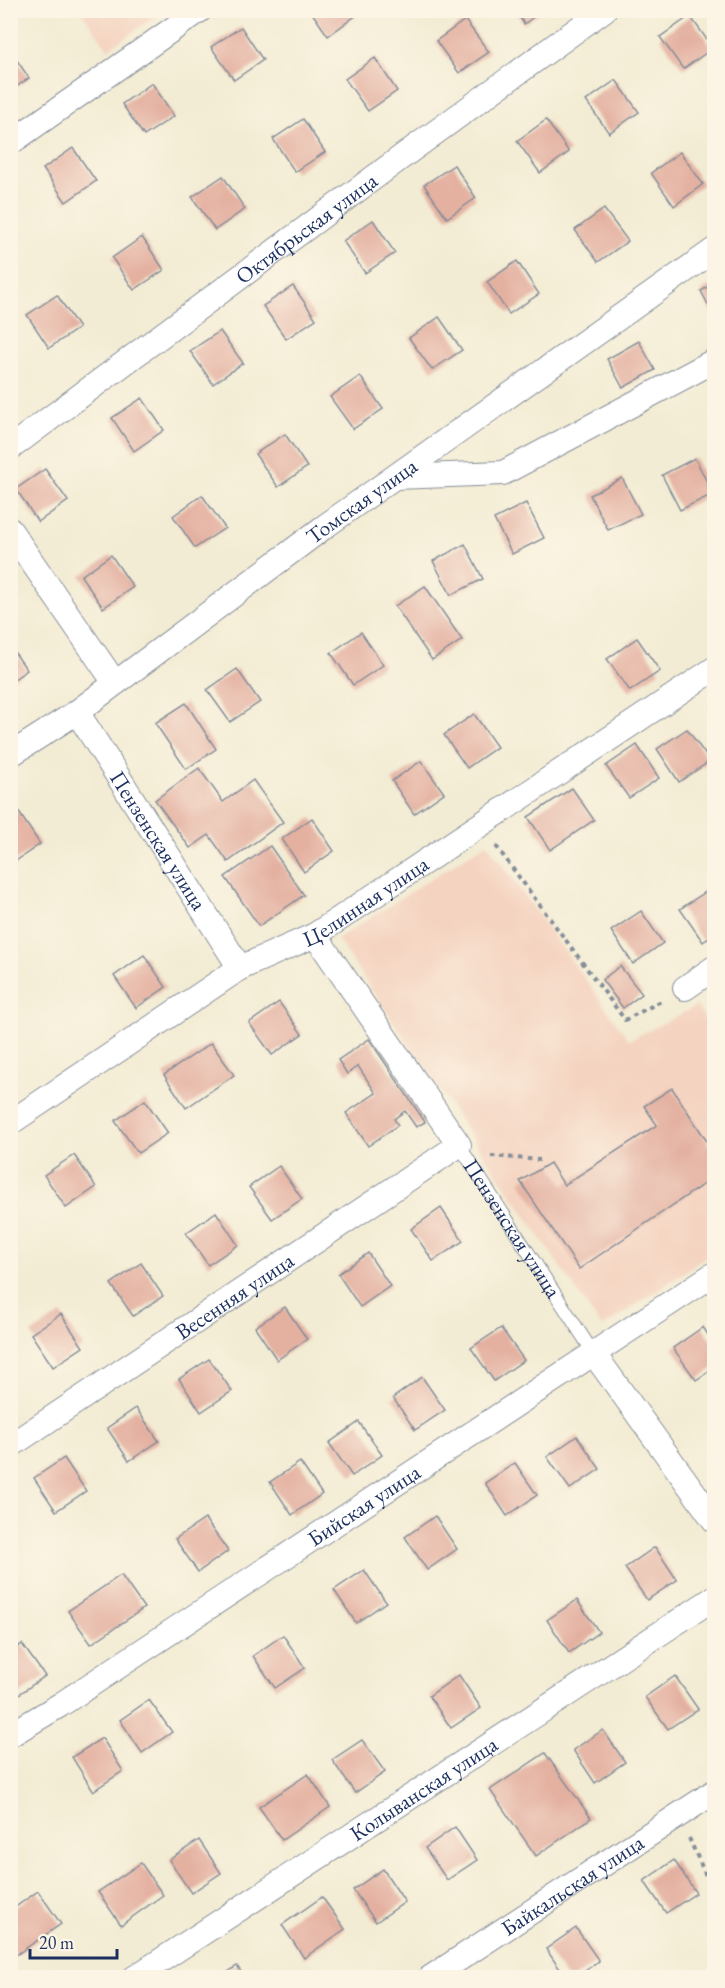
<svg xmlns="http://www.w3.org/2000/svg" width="725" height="1988" font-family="'EB Garamond',serif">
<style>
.built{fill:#f4d3c0}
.building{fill:#e4b1a1}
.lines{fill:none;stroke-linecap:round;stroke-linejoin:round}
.lane-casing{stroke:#878e99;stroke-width:14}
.street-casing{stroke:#878e99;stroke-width:26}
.path{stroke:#878e99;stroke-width:4;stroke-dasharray:4.5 4.5;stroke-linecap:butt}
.lane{stroke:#fff;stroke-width:12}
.street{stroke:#fff;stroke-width:24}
.labels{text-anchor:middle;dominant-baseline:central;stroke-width:6;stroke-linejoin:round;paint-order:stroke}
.street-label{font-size:22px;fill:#1b2f5e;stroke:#fcf5e5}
</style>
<rect width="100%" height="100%" fill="#fcf5e5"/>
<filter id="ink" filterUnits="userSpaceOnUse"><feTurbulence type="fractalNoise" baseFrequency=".0167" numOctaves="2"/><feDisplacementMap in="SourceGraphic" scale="12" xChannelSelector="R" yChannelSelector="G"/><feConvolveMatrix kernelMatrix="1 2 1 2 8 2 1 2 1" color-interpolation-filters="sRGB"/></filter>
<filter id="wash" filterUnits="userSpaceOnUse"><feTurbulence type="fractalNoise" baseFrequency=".008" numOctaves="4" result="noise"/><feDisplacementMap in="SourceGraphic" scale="24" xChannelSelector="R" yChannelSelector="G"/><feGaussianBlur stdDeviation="1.35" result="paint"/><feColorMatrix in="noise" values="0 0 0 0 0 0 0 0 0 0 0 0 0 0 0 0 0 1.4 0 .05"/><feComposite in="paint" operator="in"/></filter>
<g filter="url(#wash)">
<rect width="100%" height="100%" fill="#f3ecd4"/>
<g class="built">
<polygon points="81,11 163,11 108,49"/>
<polygon points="487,843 629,1040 697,1006 714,1033 714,1252 602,1328 337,939"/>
</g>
<g id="blocks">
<g class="building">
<polygon points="310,10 355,10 358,14 328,36"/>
<polygon points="515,10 543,10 524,24"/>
<polygon points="690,16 713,48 683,69 660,37"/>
<polygon points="465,20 489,52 459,73 436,41"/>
<polygon points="241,27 263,60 234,80 211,47"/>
<polygon points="10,50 29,78 10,91"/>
<polygon points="375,58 397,91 368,111 345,79"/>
<polygon points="616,80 639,112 609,133 586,101"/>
<polygon points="152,83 174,116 144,136 122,104"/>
<polygon points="303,119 325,152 295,172 273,139"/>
<polygon points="546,120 569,152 540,173 517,141"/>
<polygon points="73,148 96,181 66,202 43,169"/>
<polygon points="680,152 703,184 674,206 651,173"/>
<polygon points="454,165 476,198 447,218 424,185"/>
<polygon points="223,176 245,209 215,230 192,197"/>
<polygon points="604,209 628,241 598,262 575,230"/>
<polygon points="373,220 395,253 365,273 343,241"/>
<polygon points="10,224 19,236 10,242"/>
<polygon points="142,237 164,270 134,290 112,258"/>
<polygon points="517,261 539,294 509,314 487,282"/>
<polygon points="714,283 714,316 701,291"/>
<polygon points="293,286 316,319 286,339 263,306"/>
<polygon points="57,295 79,328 49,348 27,315"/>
<polygon points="439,317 462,350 432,370 409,338"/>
<polygon points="220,331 243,363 213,384 190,351"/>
<polygon points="639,341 655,370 623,388 607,359"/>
<polygon points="360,376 383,409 353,429 330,397"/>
<polygon points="142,398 164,430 134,451 112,418"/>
<polygon points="285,434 307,467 278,487 255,454"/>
<polygon points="695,458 713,494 680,510 662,475"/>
<polygon points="45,469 68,501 38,522 16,489"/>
<polygon points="622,478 641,514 608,530 590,495"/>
<polygon points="202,495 225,528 195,548 173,516"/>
<polygon points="526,503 544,538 512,554 494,519"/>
<polygon points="465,544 483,579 451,595 433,561"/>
<polygon points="111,555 133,587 103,608 81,576"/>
<polygon points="425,586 462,640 432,660 395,606"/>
<polygon points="361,632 383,665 353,685 331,653"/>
<polygon points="637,638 660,671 630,691 607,659"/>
<polygon points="10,646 27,670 10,682"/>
<polygon points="237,669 260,702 230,722 207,690"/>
<polygon points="186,703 216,749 186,769 155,723"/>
<polygon points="474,714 497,747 467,768 444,735"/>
<polygon points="687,729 710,761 679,782 657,749"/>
<polygon points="637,745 659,778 629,798 606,766"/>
<polygon points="421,761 444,793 414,814 392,781"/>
<polygon points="199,768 223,802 253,780 283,822 228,862 209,835 190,848 155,800"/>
<polygon points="572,788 594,820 550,850 528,817"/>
<polygon points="18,811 40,844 10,865 10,817"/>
<polygon points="312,818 334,851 304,872 282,839"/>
<polygon points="270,846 304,895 259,926 225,877"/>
<polygon points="710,889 714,895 714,934 703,942 680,909"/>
<polygon points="641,911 663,943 633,964 611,931"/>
<polygon points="144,955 166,987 136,1008 114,976"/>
<polygon points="620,966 642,994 623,1008 602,980"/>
<polygon points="279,1002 302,1034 272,1055 249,1023"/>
<polygon points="369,1039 425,1122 416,1127 405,1111 394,1119 398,1125 368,1146 346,1113 376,1093 358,1066 347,1074 338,1060"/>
<polygon points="211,1043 234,1075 186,1108 164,1075"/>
<polygon points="672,1088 714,1152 714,1177 579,1269 520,1181 550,1163 564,1185 657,1125 644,1106"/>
<polygon points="145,1100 168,1133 138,1153 115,1121"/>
<polygon points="74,1155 96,1187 66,1208 44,1175"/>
<polygon points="279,1166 302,1199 272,1219 249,1187"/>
<polygon points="441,1208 463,1241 433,1261 411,1229"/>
<polygon points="216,1212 238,1245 208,1265 186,1233"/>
<polygon points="368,1253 390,1286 360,1307 338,1274"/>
<polygon points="141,1263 163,1296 133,1316 111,1284"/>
<polygon points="285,1307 307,1339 277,1360 255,1327"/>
<polygon points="61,1314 83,1347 53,1367 31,1334"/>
<polygon points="703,1327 714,1344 714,1368 696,1380 673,1348"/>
<polygon points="501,1328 524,1360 494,1381 471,1348"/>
<polygon points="209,1359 232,1391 201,1412 179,1379"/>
<polygon points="422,1377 445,1410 415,1430 393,1398"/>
<polygon points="136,1408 159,1441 129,1461 107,1428"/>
<polygon points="359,1422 382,1455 352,1476 329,1443"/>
<polygon points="577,1436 600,1469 570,1489 547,1457"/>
<polygon points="64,1458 86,1491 56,1511 34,1478"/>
<polygon points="300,1462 322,1494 292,1515 270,1482"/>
<polygon points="515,1463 537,1495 507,1516 485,1483"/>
<polygon points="435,1516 457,1549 427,1570 405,1537"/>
<polygon points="205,1519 228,1551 198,1572 175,1539"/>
<polygon points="655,1547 677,1580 647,1600 625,1568"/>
<polygon points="364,1570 386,1602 356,1623 334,1590"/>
<polygon points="121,1575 144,1608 91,1644 68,1611"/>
<polygon points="577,1600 599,1632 569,1653 547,1620"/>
<polygon points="283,1635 305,1668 275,1688 253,1656"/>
<polygon points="22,1644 45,1676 15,1697 10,1691 10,1652"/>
<polygon points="459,1675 481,1708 451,1728 429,1696"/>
<polygon points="675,1676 698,1709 668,1729 645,1697"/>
<polygon points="149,1700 172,1732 142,1753 120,1720"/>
<polygon points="603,1730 625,1762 595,1783 573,1750"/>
<polygon points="102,1738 123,1771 93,1791 72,1757"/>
<polygon points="362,1740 385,1772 355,1793 332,1760"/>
<polygon points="545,1753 591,1818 536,1856 490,1790"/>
<polygon points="308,1774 330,1807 282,1840 259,1807"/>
<polygon points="455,1827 477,1860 447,1880 425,1848"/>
<polygon points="199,1840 221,1873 191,1893 169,1860"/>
<polygon points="674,1860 696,1893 666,1913 644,1881"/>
<polygon points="141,1863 163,1895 121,1925 98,1892"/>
<polygon points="383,1869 405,1902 376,1922 353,1890"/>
<polygon points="38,1891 61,1924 16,1955 10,1947 10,1911"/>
<polygon points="322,1897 345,1929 304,1958 282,1925"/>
<polygon points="576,1928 599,1961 574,1978 566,1978 546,1949"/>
<polygon points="237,1966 245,1978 219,1978"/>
</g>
</g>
</g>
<g filter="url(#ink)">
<use href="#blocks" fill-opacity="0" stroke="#878e99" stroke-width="1.5"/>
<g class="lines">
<defs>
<g id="lane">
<path id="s1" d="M459 1145 594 1354"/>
</g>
<g id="street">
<polyline points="10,143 200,10"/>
<path id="s2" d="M10 448 403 156 604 10"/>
<polyline points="395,477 503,473 714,361"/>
<polyline points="10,530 115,683"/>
<path id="s3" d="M77 712 240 968"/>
<path id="s4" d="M10 755 77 712 324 527 714 250"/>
<polyline points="685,988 714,968"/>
<path id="s5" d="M10 1123 240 968 315 935 714 669"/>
<polyline points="594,1354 714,1520"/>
<path id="s6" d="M10 1446 459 1145 315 935"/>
<path id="s7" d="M10 1735 60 1705 714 1274"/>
<path id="s8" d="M134 1978 714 1598"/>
<path id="s9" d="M430 1978 714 1792"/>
</g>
</defs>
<use href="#lane" class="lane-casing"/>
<use href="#street" class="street-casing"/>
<g class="path">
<polyline points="496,846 625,1020 663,1000"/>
<polyline points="491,1156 540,1160"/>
<polyline points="689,1838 714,1894"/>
</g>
<use href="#lane" class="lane"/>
<use href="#street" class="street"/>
</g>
</g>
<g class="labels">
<g class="street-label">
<text stroke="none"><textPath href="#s2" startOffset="369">Октябрьская улица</textPath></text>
<text stroke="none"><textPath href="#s4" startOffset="434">Томская улица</textPath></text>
<text stroke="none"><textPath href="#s3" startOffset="152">Пензенская улица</textPath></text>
<text stroke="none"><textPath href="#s5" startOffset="420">Целинная улица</textPath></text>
<text stroke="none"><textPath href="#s1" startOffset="99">Пензенская улица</textPath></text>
<text stroke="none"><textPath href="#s6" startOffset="270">Весенняя улица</textPath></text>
<text stroke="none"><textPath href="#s7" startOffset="422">Бийская улица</textPath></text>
<text stroke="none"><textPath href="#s8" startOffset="346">Колыванская улица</textPath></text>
<text stroke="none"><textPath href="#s9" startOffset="170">Байкальская улица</textPath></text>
</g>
</g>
<rect width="725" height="1988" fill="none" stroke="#fcf5e5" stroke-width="36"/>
<path d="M30 1949v9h87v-9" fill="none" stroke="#1b2f5e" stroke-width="3"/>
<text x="39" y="1949" font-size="18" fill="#1b2f5e" stroke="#fcf5e5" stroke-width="4.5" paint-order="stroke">20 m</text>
</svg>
